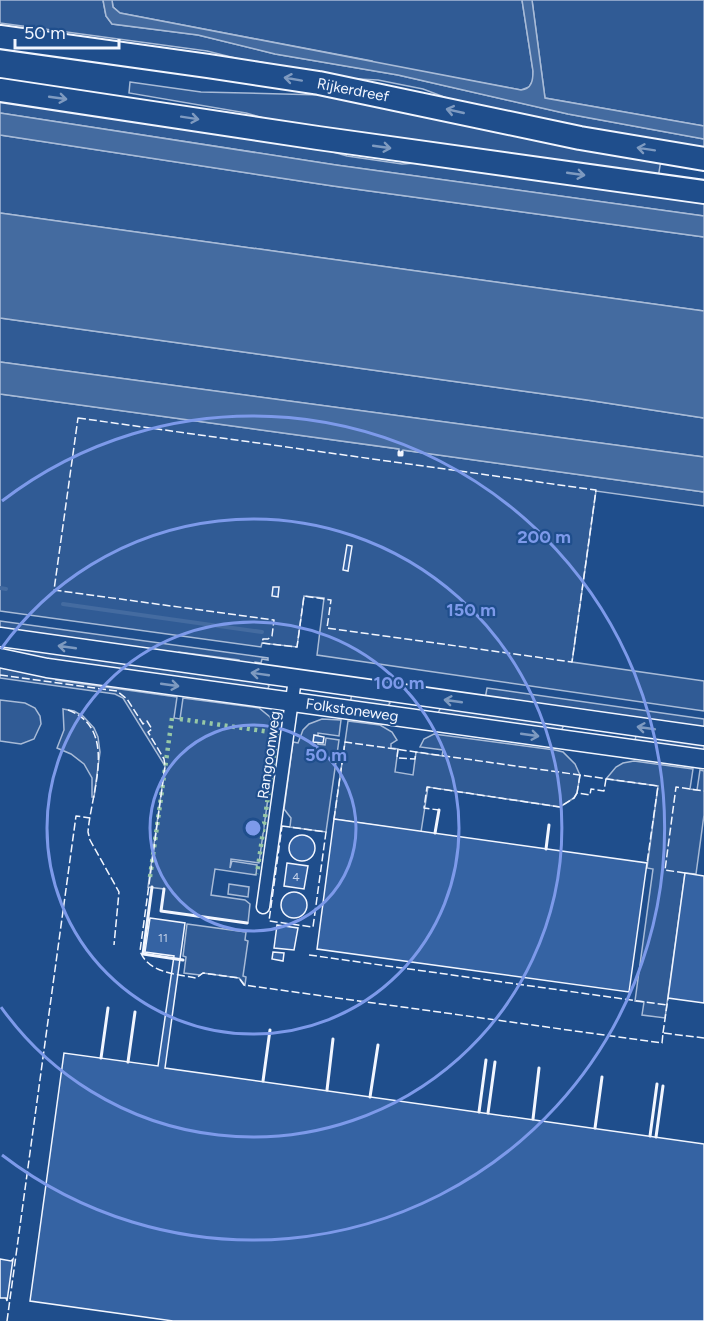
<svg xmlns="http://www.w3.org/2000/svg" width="704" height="1321" font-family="Figtree,sans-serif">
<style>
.built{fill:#305b95;stroke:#a8bbd7;stroke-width:1.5}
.water{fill:#446ba0;stroke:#a8bbd7;stroke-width:1.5}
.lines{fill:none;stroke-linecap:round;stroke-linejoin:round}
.stream{stroke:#446ba0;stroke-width:4}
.building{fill:#3563a3;stroke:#f2f6ff;stroke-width:1.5}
.street-casing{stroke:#f2f6ff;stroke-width:15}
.secondary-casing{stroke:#f2f6ff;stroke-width:21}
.highway-casing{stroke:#f2f6ff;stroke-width:26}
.street{stroke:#1f4e8c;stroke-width:12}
.secondary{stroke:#1f4e8c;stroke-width:18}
.highway{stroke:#1f4e8c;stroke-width:22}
.hedge{stroke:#97c8a6;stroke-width:4.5;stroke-dasharray:3 4.5;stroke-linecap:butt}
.fence{stroke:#f2f6ff;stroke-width:1.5;stroke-dasharray:8 3;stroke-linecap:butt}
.wall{stroke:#f2f6ff;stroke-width:3}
.oneway{stroke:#7e9ac0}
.ring{fill:none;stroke:#7d9aea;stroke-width:3}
.labels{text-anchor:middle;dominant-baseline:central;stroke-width:4.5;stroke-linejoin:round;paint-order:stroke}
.number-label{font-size:12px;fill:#c3d1e8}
.street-label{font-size:15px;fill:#f2f6ff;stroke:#1f4e8c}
.centre{fill:#7d9aea;stroke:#1f4e8c;stroke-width:3}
.ring-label{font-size:18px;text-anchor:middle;font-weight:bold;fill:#7d9aea;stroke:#1f4e8c;stroke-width:4.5;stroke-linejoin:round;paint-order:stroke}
</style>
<rect width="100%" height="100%" fill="#1f4e8c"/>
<g class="built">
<polygon points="0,0 103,0 106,16 112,24 198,35 275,54 398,75 568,114 704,139 704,152 468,106 423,89 378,80 339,78 256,61 255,63 207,51 0,23"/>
<polygon points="112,0 522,0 533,71 533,80 529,87 521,90 375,63 372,61 120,13 113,7"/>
<polygon points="532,0 704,0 704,126 545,98"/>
<polygon points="130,82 201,92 322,95 661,160 658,178 306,130 246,113 129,93"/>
<polygon points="0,97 302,143 347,156 402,164 432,162 704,199 704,216 336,165 0,113"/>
<polygon points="0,135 333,186 704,237 704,311 0,213"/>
<polygon points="0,318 587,400 704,418 704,457 0,362"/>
<polygon points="0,394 399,449 399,455 401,455 402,450 704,492 704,506 596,491 572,662 704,681 704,711 317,655 324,598 304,596 297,647 262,643 261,647 0,611"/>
<polygon points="0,621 268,658 268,660 262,659 261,663 255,662 254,664 239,664 239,660 179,652 178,656 0,629"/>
<polygon points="0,644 267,683 269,686 267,690 0,655"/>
<polygon points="0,668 57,676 56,680 177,697 174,718 180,719 183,698 259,708 270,717 277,733 259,863 231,859 230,868 232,861 257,865 256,875 215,869 211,895 245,900 250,904 248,923 161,911 164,889 148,887 165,766 123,698 115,694 0,678"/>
<polygon points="487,688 704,719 704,729 485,699"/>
<polygon points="352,693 386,698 390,703 387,707 350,704"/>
<polygon points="0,700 25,703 35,708 40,716 41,724 34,739 21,744 0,741"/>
<polygon points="441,707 561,723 563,727 561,731 441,716 438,713"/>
<polygon points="63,709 74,711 83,716 94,728 98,737 100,752 94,797 92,797 92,778 84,764 71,754 57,748 64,730"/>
<polygon points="322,719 341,720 339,736 318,733 318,744 325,745 326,738 339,740 326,832 290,827 291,818 284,809 293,742 298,743 303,730 309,724"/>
<polygon points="348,721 380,725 392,732 397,740 391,744 391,748 398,749 395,772 413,775 416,752 442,756 443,750 420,747 424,739 434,734 555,750 563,752 575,764 580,775 577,793 574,798 560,807 428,787 421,832 334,819"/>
<polygon points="636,736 704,742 704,753 635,740"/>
<polygon points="634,761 693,769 690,789 697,790 700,770 704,771 704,815 696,874 685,873 665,1018 642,1015 644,1002 635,1001 653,869 647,868 658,786 606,779 616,767 623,763"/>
<polygon points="229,884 249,887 248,897 228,894"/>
<polygon points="187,924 246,932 245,940 248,941 243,976 246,977 245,985 239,978 203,973 200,975 184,973 186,957 183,956"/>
</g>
<g class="water">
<path d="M103 0H112L113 7 120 13 521 90C532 89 533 80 533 71L522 0H532L545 98 704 126V139L568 114 398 75 275 54 198 35 112 24 106 16Z"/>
<polygon points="0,113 336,165 704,216 704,237 333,186 0,135"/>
<polygon points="0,213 704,311 704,418 587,400 0,318"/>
<polygon points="0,362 704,457 704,492 403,450 402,455 399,455 399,449 0,394"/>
</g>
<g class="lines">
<g class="stream">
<polyline points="0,588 6,589"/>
<polyline points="63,604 262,632"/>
</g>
</g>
<g class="building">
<polygon points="347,545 352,546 348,571 343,570"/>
<polygon points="273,587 279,587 278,597 272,596"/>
<polygon points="314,735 324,737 323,743 313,742"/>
<polygon points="334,819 647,863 629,992 317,949"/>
<circle cx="302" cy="848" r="13"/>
<polygon points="287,863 308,866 304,889 284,886"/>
<polygon points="685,873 704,876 704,1003 668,998"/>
<circle cx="294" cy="905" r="13"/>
<polygon points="150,918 185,923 165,1068 704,1144 704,1321 173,1321 30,1301 64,1053 158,1066 174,956 145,952"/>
<polygon points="277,925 298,928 294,950 274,948"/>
<polygon points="273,952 284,953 283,961 272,959"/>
<polygon points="0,1259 11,1261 13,1259 7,1301 6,1298 0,1298"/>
</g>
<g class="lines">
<defs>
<polyline id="street" points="263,907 295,679"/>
<g id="secondary">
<polyline points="0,637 704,736"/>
<polyline points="0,658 47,668 704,759"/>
</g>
<g id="highway">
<polyline points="0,37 208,66 319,83 580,138 704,159"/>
<polyline points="0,90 318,138 704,192"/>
</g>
</defs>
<use href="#street" class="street-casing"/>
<use href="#secondary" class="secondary-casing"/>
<use href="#highway" class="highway-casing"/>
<use href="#street" class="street"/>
<use href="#secondary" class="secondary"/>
<use href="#highway" class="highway"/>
<g class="hedge">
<polyline points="180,719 277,733 257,874"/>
<polyline points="150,877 172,718 174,719"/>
</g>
<g class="fence">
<polygon points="78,418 596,490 572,662 327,628 331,600 304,596 297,647 262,643 263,639 268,639 272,636 274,620 54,590"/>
<path d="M0 675 117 691 127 699 143 724 147 721 152 729 148 732 164 759 165 766 140 951C148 973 176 974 196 978L203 973 239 978 244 985 662 1043 663 1033 704 1038"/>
<path d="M68 710C119 729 91 792 88 832L90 840 119 892 114 945"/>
<polyline points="398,749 397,758 415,759 416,752"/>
<polyline points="580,775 577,793 590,795 591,789 604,791 606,779"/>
<polyline points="334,819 345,742 658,786 647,863"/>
<polygon points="282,826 326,832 313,927 269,921"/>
<polyline points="435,833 439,810 424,808 427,787 560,807 574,798 577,793"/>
<polyline points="685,873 665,870 676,787 704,791"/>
<polyline points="309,955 667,1005"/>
<polyline points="663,1033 668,998"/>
<polyline points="7,1321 76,816 90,818"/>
</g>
<g class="wall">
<polyline points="399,452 399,455 402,455 402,452"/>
<polyline points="435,833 439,810"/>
<polyline points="546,849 549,825"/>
<polyline points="152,887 143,954 183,960"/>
<polyline points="164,889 161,911 247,923"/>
<polyline points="101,1058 108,1008"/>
<polyline points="128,1062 135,1012"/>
<polyline points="263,1081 270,1030"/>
<polyline points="327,1090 333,1039"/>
<polyline points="370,1097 378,1045"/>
<polyline points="479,1112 486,1060"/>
<polyline points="488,1113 495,1062"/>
<polyline points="533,1119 539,1068"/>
<polyline points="595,1128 602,1077"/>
<polyline points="650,1136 657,1084"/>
<polyline points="656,1137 663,1086"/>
</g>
</g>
<defs><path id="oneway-shaft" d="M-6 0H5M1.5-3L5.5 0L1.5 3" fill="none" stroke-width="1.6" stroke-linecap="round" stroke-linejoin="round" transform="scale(1.5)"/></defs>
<g class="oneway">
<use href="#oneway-shaft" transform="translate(293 79) rotate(-170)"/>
<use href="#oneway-shaft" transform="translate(58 98) rotate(8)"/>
<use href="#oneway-shaft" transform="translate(455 111) rotate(-167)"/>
<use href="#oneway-shaft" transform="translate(190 118) rotate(9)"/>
<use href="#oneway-shaft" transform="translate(382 147) rotate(8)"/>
<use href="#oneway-shaft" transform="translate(646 149) rotate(-171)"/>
<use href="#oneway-shaft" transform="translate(576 174) rotate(8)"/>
<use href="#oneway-shaft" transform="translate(67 647) rotate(-172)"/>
<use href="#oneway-shaft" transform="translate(260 674) rotate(-172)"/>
<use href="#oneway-shaft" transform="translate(170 685) rotate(8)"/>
<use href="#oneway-shaft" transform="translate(453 701) rotate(-172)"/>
<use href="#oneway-shaft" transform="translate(646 728) rotate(-172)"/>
<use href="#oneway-shaft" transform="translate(530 735) rotate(8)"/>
</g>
<g class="ring">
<circle cx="253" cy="828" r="103"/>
<circle cx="253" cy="828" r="206"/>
<path d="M1 649A309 309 0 1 1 1 1007"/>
<path d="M2 501A412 412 0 1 1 2 1155"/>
</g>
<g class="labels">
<g class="number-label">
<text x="296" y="877">4</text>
<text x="163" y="938">11</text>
</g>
<g class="street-label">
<text transform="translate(353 90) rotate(11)">Rijkerdreef</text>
<text transform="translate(352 710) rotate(8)">Folkstoneweg</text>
<text transform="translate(269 755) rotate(-82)">Rangoonweg</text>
</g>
</g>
<circle cx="253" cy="828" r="9" class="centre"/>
<g class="ring-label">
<text x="544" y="543">200 m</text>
<text x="471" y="616">150 m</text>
<text x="399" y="689">100 m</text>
<text x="326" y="761">50 m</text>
</g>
<path d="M15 39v9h104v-9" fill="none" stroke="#f2f6ff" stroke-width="3"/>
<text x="24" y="39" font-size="18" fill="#f2f6ff" stroke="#1f4e8c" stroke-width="4.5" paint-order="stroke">50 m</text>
</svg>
